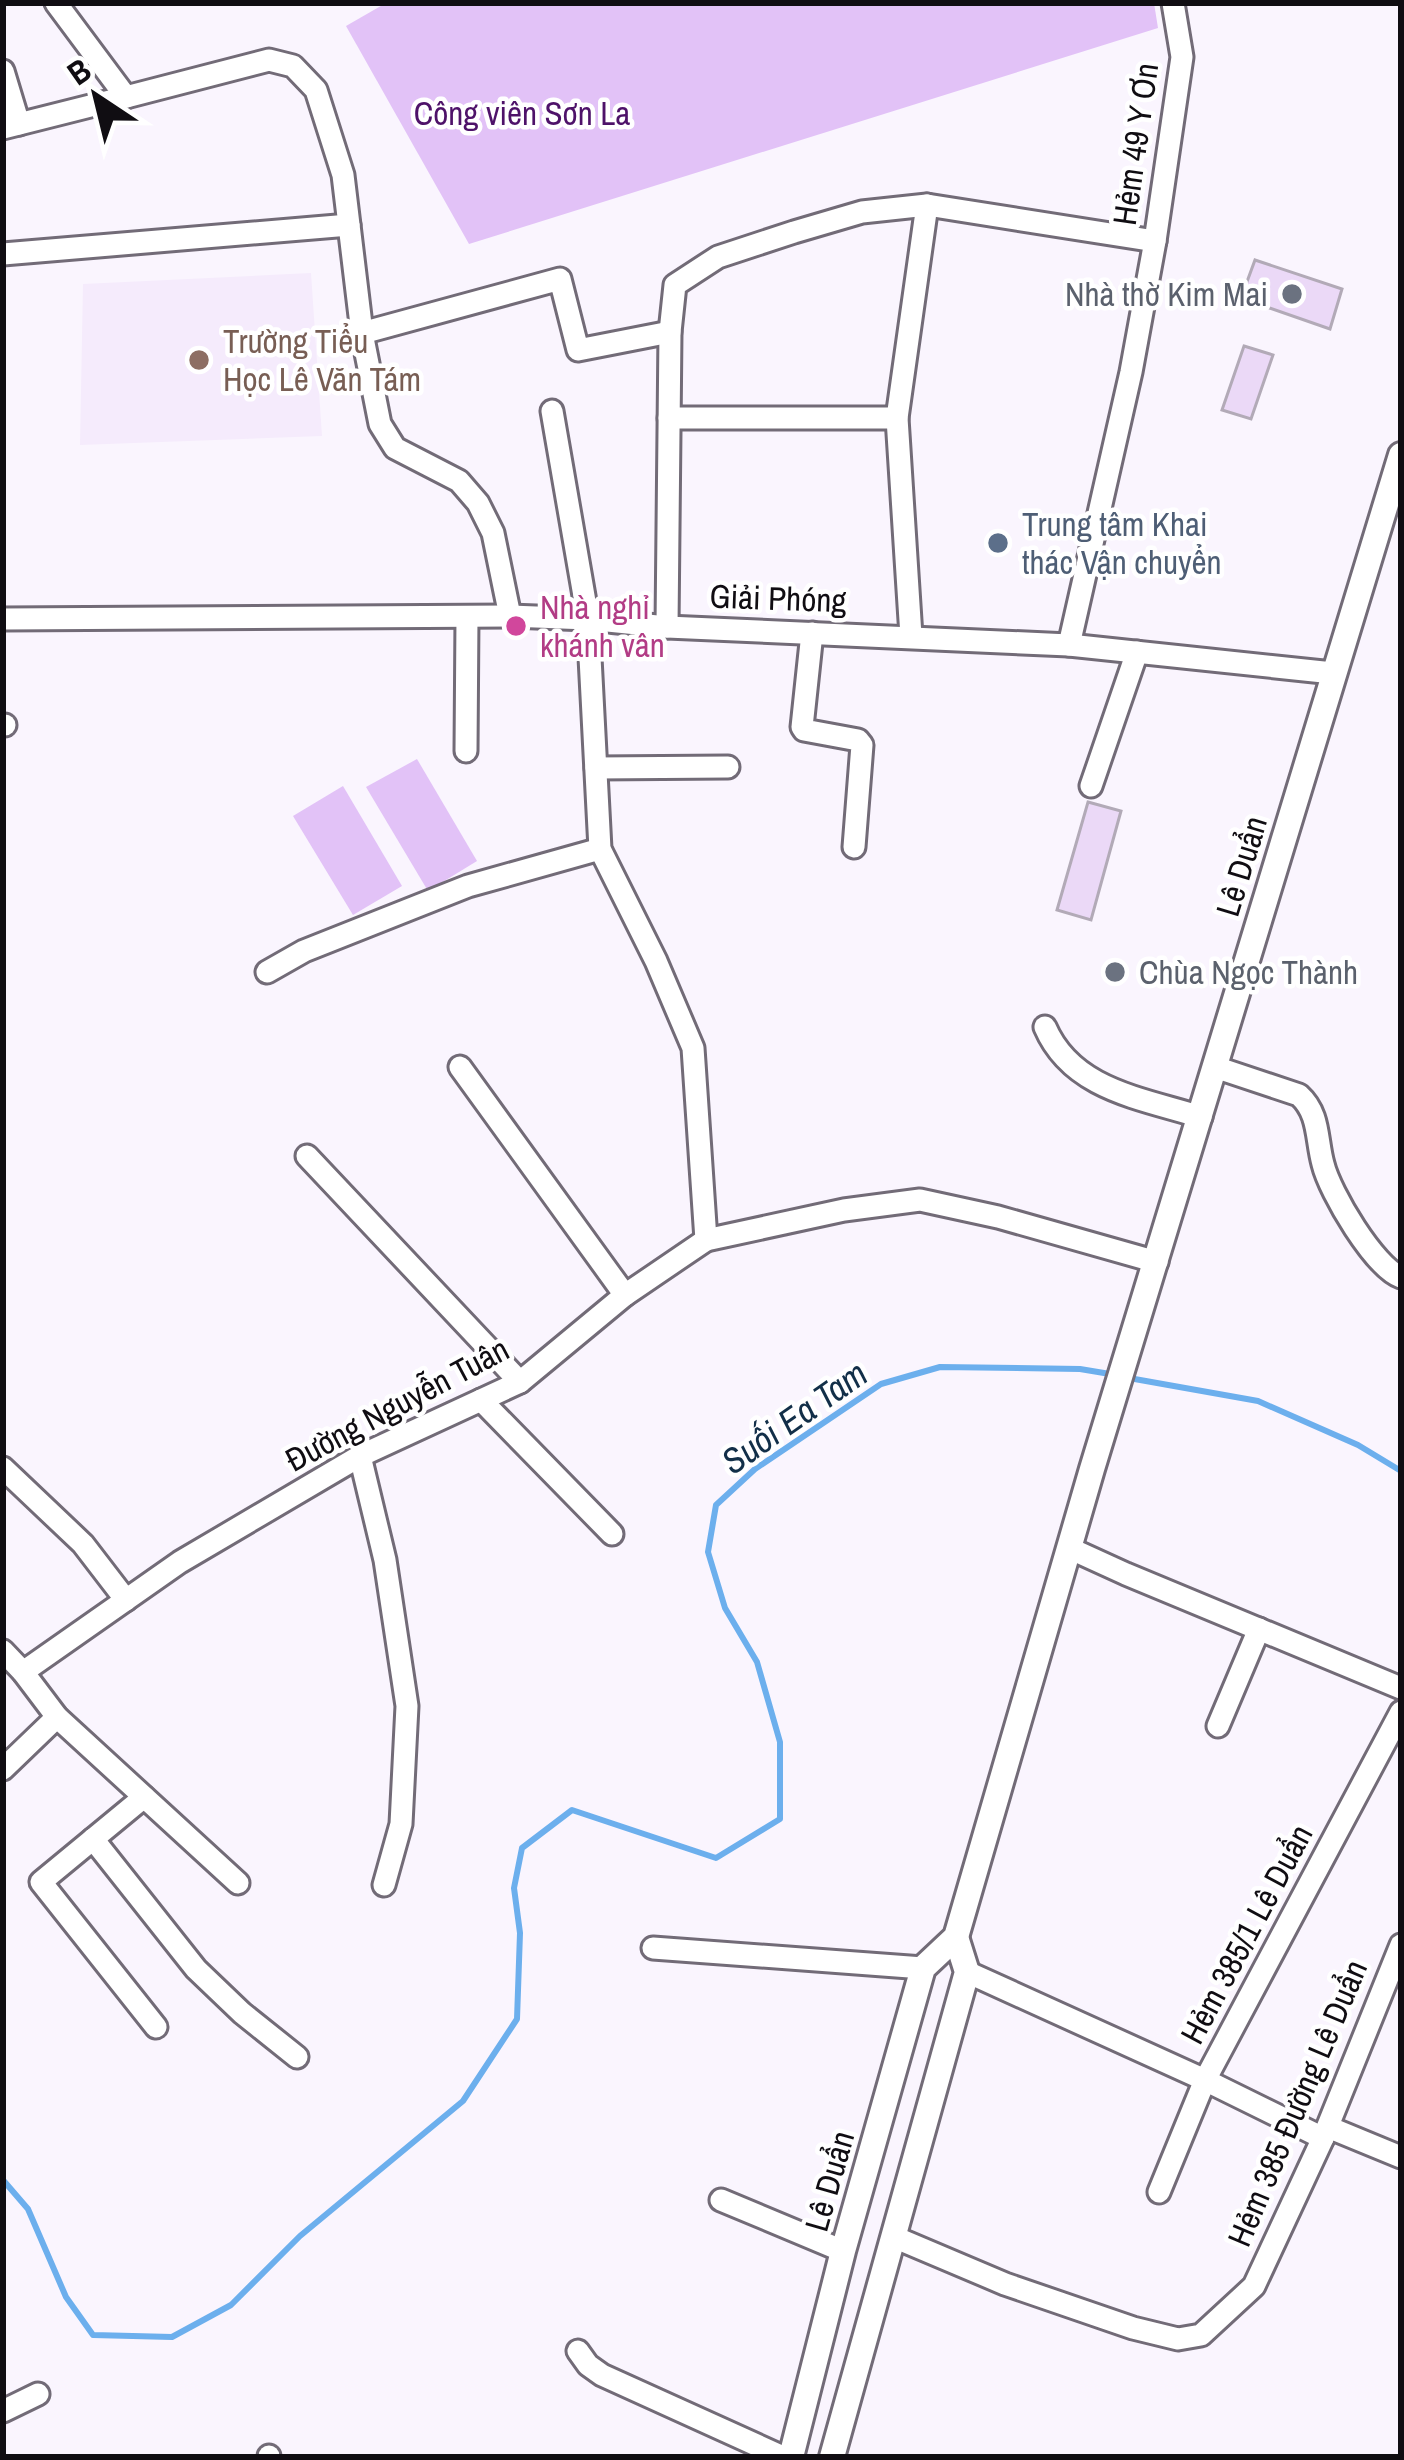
<svg xmlns="http://www.w3.org/2000/svg" width="1404" height="2460" font-family="'Archivo Narrow',sans-serif">
<style>
.built{fill:#f5ebfc}
.green{fill:#e2c2f7}
.lines{fill:none;stroke-linecap:round;stroke-linejoin:round}
.stream{stroke:#6cafed;stroke-width:6}
.building{fill:#ebd9f7;stroke:#b2aab7;stroke-width:3}
.minor-casing{stroke:#726b77;stroke-width:27}
.major-casing{stroke:#726b77;stroke-width:30}
.minor{stroke:#fff;stroke-width:21}
.major{stroke:#fff;stroke-width:24}
.worship-dot{fill:#6b7280;stroke:#fff;stroke-width:4.5}
.education-dot{fill:#8d6e63;stroke:#fff;stroke-width:4.5}
.service-dot{fill:#5c6f8a;stroke:#fff;stroke-width:4.5}
.hotel-dot{fill:#d1479c;stroke:#fff;stroke-width:4.5}
.labels{text-anchor:middle;dominant-baseline:central;stroke-width:9;stroke-linejoin:round;paint-order:stroke}
.park-label{font-size:33px;fill:#4e1269;stroke:#fff}
.street-label{font-size:33px;fill:#100d12;stroke:#fff}
.worship-label{font-size:33px;fill:#5b616d;stroke:#fff;text-anchor:end}
.education-label{font-size:33px;fill:#785e54;stroke:#fff;text-anchor:start}
.service-label{font-size:33px;fill:#4e5e75;stroke:#fff;text-anchor:start}
.hotel-label{font-size:33px;fill:#b23c85;stroke:#fff;text-anchor:start}
.water-label{font-size:36px;font-style:italic;fill:#122f48;stroke:#fff}
</style>
<rect width="100%" height="100%" fill="#faf5fe"/>
<polygon class="built" points="311,273 322,436 80,445 83,284"/>
<g class="green">
<polygon points="386,3 1154,3 1158,28 469,244 346,26"/>
<polygon points="417,759 477,861 428,891 366,787"/>
<polygon points="343,786 402,886 353,915 293,816"/>
</g>
<g class="lines">
<g class="stream">
<polyline points="1129,1378 1258,1401 1358,1445 1401,1471"/>
<polyline points="3,2180 28,2209 66,2297 93,2335 172,2337 231,2305 300,2236 463,2101 517,2019 520,1933 514,1888 522,1848 572,1810 716,1858 780,1819 780,1742 757,1662 725,1608 708,1552 716,1505 755,1469 881,1384 940,1367 1080,1369 1116,1375"/>
</g>
</g>
<g class="building">
<polygon points="1255,260 1342,289 1330,329 1241,298"/>
<polygon points="1244,346 1273,355 1251,419 1222,410"/>
<polygon points="1088,802 1121,811 1091,920 1057,910"/>
</g>
<g class="lines">
<defs>
<g id="minor">
<polyline points="56,3 126,97 269,60 293,66 316,90 343,175 362,333 380,424 395,448 459,481 478,503 493,533 510,616"/>
<polyline points="3,71 19,124"/>
<polyline points="3,128 126,97"/>
<polyline points="3,254 349,225"/>
<polyline points="362,333 560,279 578,350 670,332"/>
<polyline points="552,411 588,619 600,849 656,961 693,1048 706,1240"/>
<polyline points="669,418 897,418"/>
<polyline points="3,619 510,616 588,619 667,627 1069,645 1333,673"/>
<polyline points="667,627 670,332 675,285 718,257 794,232 862,212 927,205 1155,241"/>
<polyline points="812,633 802,727 804,730 858,740 862,745 854,847"/>
<polyline points="911,636 897,418 927,205"/>
<polyline points="1069,645 1131,372 1155,241 1182,57 1173,3"/>
<polyline points="3,725 5,725"/>
<polyline points="466,751 467,617"/>
<polyline points="596,768 728,767"/>
<polyline points="1091,786 1137,652"/>
<polyline points="267,972 304,951 468,886 600,849"/>
<path d="M1045 1027C1072 1090 1141 1098 1201 1117"/>
<polyline points="460,1067 625,1295"/>
<path d="M1215 1067 1299 1095C1320 1114 1316 1139 1323 1164 1330 1193 1375 1268 1401 1277"/>
<polyline points="307,1156 520,1382"/>
<polyline points="481,1400 612,1534"/>
<polyline points="360,1456 385,1560 407,1706 401,1824 384,1885"/>
<polyline points="3,1468 83,1544 126,1600"/>
<polyline points="1069,1548 1126,1574 1401,1688"/>
<polyline points="3,1651 23,1672 57,1717 238,1883"/>
<polyline points="23,1672 180,1562 360,1456 520,1382 625,1295 706,1240 844,1210 920,1200 998,1217 1157,1262"/>
<polyline points="1218,1726 1259,1629"/>
<polyline points="3,1769 57,1717"/>
<polyline points="144,1797 41,1882 156,2027"/>
<polyline points="93,1839 196,1969 242,2013 297,2057"/>
<polyline points="653,1948 923,1968"/>
<polyline points="967,1972 1205,2080 1323,2138"/>
<polyline points="1328,2127 1401,2157"/>
<polyline points="1159,2192 1205,2080 1401,1712"/>
<polyline points="721,2200 843,2251"/>
<polyline points="894,2237 1005,2284 1133,2328 1178,2339 1201,2335 1254,2286 1323,2138 1401,1945"/>
<polyline points="578,2351 588,2365 602,2375 783,2457"/>
<polyline points="3,2411 38,2394"/>
<polyline points="269,2456 269,2457"/>
</g>
<g id="major">
<polyline points="791,2457 843,2251 923,1968 956,1937 1092,1469 1401,455"/>
<polyline points="832,2457 967,1972 956,1937"/>
</g>
</defs>
<use href="#minor" class="minor-casing"/>
<use href="#major" class="major-casing"/>
<use href="#minor" class="minor"/>
<use href="#major" class="major"/>
</g>
<g class="worship-dot">
<circle cx="1292" cy="294" r="12"/>
<circle cx="1115" cy="972" r="12"/>
</g>
<circle class="education-dot" cx="199" cy="360" r="12"/>
<circle class="service-dot" cx="998" cy="543" r="12"/>
<circle class="hotel-dot" cx="516" cy="626" r="12"/>
<g class="labels">
<g class="park-label">
<text x="522" y="113">Công viên Sơn La</text>
</g>
<g class="street-label">
<text transform="translate(1135 144) rotate(-82)">Hẻm 49 Y Ơn</text>
<text transform="translate(778 598) rotate(2)">Giải Phóng</text>
<text transform="translate(1241 866) rotate(-73)">Lê Duẩn</text>
<text transform="translate(397 1404) rotate(-28)">Đường Nguyễn Tuân</text>
<text transform="translate(1246 1934) rotate(-62)">Hẻm 385/1 Lê Duẩn</text>
<text transform="translate(1297 2103) rotate(-67)">Hẻm 385 Đường Lê Duẩn</text>
<text transform="translate(829 2181) rotate(-74)">Lê Duẩn</text>
</g>
<g class="worship-label">
<text x="1268" y="294">Nhà thờ Kim Mai</text>
<text x="1139" y="972" text-anchor="start">Chùa Ngọc Thành</text>
</g>
<g class="education-label">
<text x="223" y="341">Trường Tiểu<tspan x="223" dy="38">Học Lê Văn Tám</tspan></text>
</g>
<g class="service-label">
<text x="1022" y="524">Trung tâm Khai<tspan x="1022" dy="38">thác Vận chuyển</tspan></text>
</g>
<g class="hotel-label">
<text x="540" y="607">Nhà nghỉ<tspan x="540" dy="38">khánh vân</tspan></text>
</g>
<g class="water-label">
<text transform="translate(794 1417) rotate(-35)">Suối Ea Tam</text>
</g>
</g>
<rect width="1404" height="2460" fill="none" stroke="#100d12" stroke-width="12"/>
<g transform="translate(96 96) rotate(325)" stroke="#ffffff" stroke-width="9" paint-order="stroke">
<path d="M0-9L21 45L0 30L-21 45Z" fill="#100d12"/>
<text y="-18" font-size="33" font-weight="bold" text-anchor="middle" fill="#100d12">B</text>
</g>
</svg>
